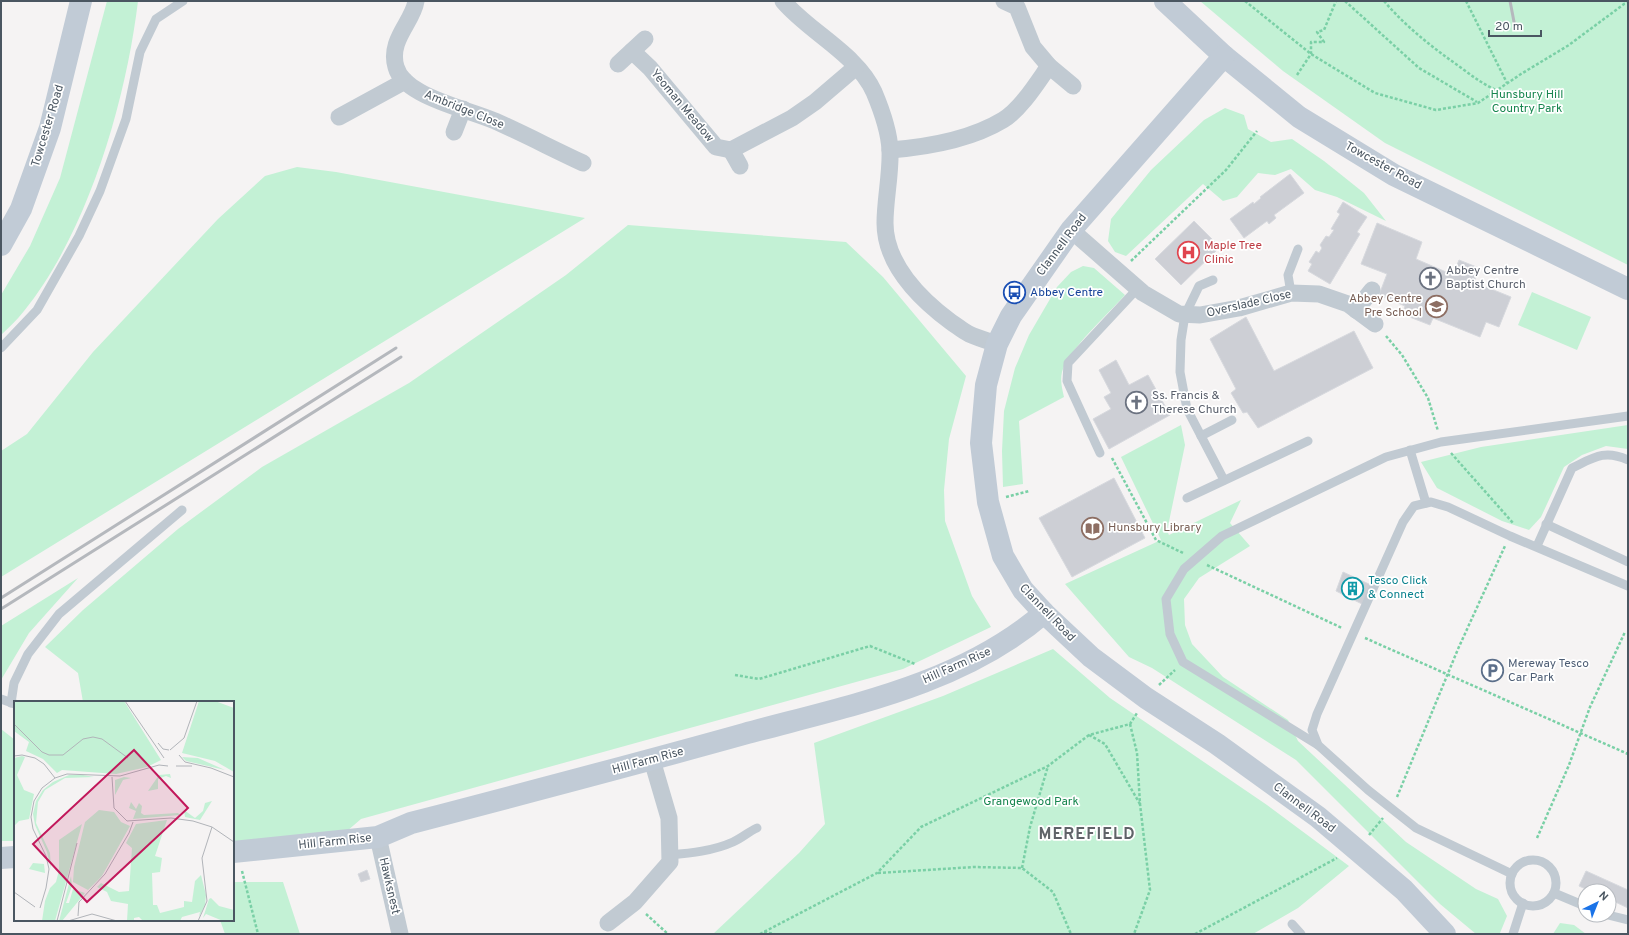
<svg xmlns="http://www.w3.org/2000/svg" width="1629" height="935" font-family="Overpass,sans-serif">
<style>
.green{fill:#c3f1d5}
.building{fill:#cdcfd5;stroke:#d7d9de}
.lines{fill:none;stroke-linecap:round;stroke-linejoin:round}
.path{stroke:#7ad0a6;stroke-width:2.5;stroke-dasharray:3 2;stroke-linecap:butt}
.lane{stroke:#c1cad2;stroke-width:9}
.street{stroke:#c1cad2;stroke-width:17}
.secondary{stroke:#c1cbd6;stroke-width:22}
.rail{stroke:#b5b8bd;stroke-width:3}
.labels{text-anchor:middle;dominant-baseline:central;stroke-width:3.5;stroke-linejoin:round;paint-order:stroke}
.park-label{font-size:12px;fill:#17864f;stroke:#fff}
.street-label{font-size:12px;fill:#4a5661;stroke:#fff}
.health-label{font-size:12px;fill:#be3a42;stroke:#fff;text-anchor:start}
.worship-label{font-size:12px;fill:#5b616d;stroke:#fff;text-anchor:start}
.transit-label{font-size:12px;fill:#164399;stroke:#fff;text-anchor:start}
.education-label{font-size:12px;fill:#785e54;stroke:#fff;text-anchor:end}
.culture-label{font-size:12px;fill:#0d838f;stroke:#fff;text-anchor:start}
.service-label{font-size:12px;fill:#4e5e75;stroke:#fff;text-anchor:start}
.district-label{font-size:16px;font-weight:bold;letter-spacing:1px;fill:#5f6368;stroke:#fff}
.inset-road{fill:none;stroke:#b1b4b9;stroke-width:1}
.view{fill:#c2185b;fill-opacity:0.15;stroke:#c2185b;stroke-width:2}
.inset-edge{fill:none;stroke:#4a5661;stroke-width:2}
</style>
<rect width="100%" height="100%" fill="#f5f3f3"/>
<g class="green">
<path d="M107 1H138C126 101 88 232 24 311 17 320 9 327 1 335V295L30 246 60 178Z"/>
<polygon points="1200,1 1628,1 1628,265 1385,143 1283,71"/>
<polygon points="1225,108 1244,115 1248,129 1271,142 1292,139 1324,161 1364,193 1386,221 1337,197 1315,190 1291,169 1275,175 1258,173 1237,197 1223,201 1203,184 1126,256 1115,252 1108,241 1111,219 1151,170 1204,120"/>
<polygon points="297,167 336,172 585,218 1,577 1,451 27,434 93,352 218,219 265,176"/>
<polygon points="628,225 846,242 883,277 966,376 949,439 944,490 945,521 972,596 991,627 903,669 361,819 347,831 233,842 233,702 83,702 78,673 45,647 83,610 178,529 262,467 409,383 566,275"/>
<path d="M1083 266 1094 268 1125 295C1109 313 1068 350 1062 372 1060 381 1062 388 1064 397L1019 421 1023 484 1003 487 1002 451 1004 411 1015 368 1029 335 1057 287 1071 272Z"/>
<polygon points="1532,292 1591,317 1577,350 1518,325"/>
<polygon points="1181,425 1185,445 1167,531 1169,535 1241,500 1230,523 1250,546 1199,578 1184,599 1185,625 1192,644 1223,677 1288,720 1298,741 1406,842 1476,889 1498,899 1507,916 1500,933 1476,934 1440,904 1296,760 1152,668 1129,657 1065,584 1161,540 1121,457"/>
<polygon points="1628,425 1628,449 1606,446 1582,455 1564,467 1541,517 1529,530 1502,521 1437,488 1421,462 1481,447"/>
<polygon points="78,578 29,633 1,680 1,626"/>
<polygon points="1053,649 1110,698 1267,805 1349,866 1298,908 1253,934 713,934 799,853 825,824 814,743 943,696"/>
<polygon points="1,729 15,740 15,841 1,841"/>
<polygon points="233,882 283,882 300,934 225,934 220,920 233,920"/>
<polygon points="1560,923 1574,925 1586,934 1553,934"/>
</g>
<g class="building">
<polygon points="1290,174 1304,193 1274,215 1276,218 1269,224 1267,221 1244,238 1230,219 1253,202 1254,204 1261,198 1260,197"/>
<polygon points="1343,202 1367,217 1357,232 1360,234 1330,284 1308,271 1312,264 1309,262 1316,251 1319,253 1322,248 1320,245 1326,236 1329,237 1334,230 1331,229 1340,214 1337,212"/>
<polygon points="1194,221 1220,247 1181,285 1155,259"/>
<polygon points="1377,223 1422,242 1416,259 1453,275 1459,260 1479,268 1474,282 1511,297 1499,327 1486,322 1480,337 1433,318 1430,325 1402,314 1405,306 1379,295 1387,274 1361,264"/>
<polygon points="1246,317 1274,371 1354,331 1373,368 1258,428 1247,412 1243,413 1231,393 1236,389 1210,339"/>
<polygon points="1116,360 1129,385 1148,375 1170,415 1109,449 1093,419 1111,409 1104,397 1111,393 1099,370"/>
<polygon points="1114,478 1145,538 1072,577 1039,518"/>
<polygon points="1343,572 1371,585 1362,604 1336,591"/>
<polygon points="367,870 370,879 361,882 358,874"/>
<polygon points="1586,871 1628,890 1628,908 1609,899 1609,891 1590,891 1579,886"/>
</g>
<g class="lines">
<g class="path">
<polyline points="1245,1 1311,54 1375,93 1436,110 1478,103 1521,74 1569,45 1624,4 1628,3"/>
<polyline points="1345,1 1419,68 1477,102"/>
<path d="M1384 1C1406 27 1432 47 1460 67 1472 76 1483 84 1496 90"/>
<polyline points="1466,1 1507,83"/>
<polyline points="1297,75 1311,54 1311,42 1324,42 1317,32 1324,30 1336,1"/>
<polyline points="1131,261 1226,170 1257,131"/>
<polyline points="1386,336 1402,355 1428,398 1438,431"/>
<polyline points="1451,453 1513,523"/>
<polyline points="1112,458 1156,540 1183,553"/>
<polyline points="1006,497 1029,491"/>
<polyline points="1207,565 1342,628"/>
<polyline points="1365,638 1628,754"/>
<polyline points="735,675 759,679 870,646 915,664"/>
<polyline points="1159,685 1175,670"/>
<polyline points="1130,724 1137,753 1140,804 1150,890 1134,934"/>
<polyline points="1089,735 1105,744 1140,804"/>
<polyline points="1397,797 1458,649 1505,546"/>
<polyline points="1369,835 1383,818"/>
<polyline points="1537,838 1569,765 1590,707 1625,632"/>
<polyline points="1022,868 1030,827 1048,766"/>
<polyline points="242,871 258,934"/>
<polyline points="878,873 974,867 1022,868 1053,892 1071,934"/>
<polyline points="646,914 668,934"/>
<polyline points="764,932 774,934"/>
<polyline points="760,934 877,873 921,827 1048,766 1089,735 1130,724 1137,713"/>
<polyline points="1195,934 1337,858"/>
</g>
<g class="lane">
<polyline points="1213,280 1199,286 1185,315 1181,340 1180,372 1187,409 1224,480"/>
<polyline points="1291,293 1288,275 1298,249"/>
<polyline points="1,348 37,310 79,236 100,191 126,119 140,52 156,19 183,1"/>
<polyline points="1201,436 1232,420"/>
<polyline points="1410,450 1426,503"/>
<polyline points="1100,453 1067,381 1068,363 1138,288"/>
<polyline points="1187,498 1308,441"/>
<polyline points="1546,524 1628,562"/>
<path d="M1537 546 1572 468C1593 458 1604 449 1628 460"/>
<polyline points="1,699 15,704"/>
<polyline points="11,703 14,683 28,654 59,614 182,510"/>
<polyline points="1318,745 1183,662 1170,634 1166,599 1184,569 1222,536 1386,457 1441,442 1628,416"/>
<path d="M669 855C691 853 713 851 733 842 742 838 748 832 757 828"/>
<circle cx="1533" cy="883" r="23"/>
<polyline points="1512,874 1416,828 1368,790 1318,745 1312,730 1317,714 1403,522 1414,506 1431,502 1448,507 1510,536 1628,586"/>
<polyline points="1554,893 1585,906"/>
<polyline points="1608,915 1628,920"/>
<polyline points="1292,924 1301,934"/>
<polyline points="1513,934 1523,903"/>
</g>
<g class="street">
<path d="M416 1C413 22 388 40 396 67 399 78 411 87 420 92 443 105 471 111 495 121 524 134 553 149 583 163"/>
<path d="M783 1C809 32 857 54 874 92 882 111 889 130 890 150 891 174 885 199 885 223 885 264 920 299 951 322 957 326 963 331 969 334 978 338 988 341 997 344"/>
<polyline points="1004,1 1017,7 1033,47 1049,66 1073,86"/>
<polyline points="632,51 650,68 716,147 731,150 792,118 815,102 856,67"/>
<polyline points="618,64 645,39"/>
<polyline points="339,117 405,81"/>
<polyline points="454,132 463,109"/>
<polyline points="731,150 740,166"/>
<path d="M890 150C928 147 970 140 1003 120 1021 109 1037 83 1049 66"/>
<polyline points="1071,230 1143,293 1179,314 1200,315 1239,308 1291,293 1319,294 1348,304 1375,324"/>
<polyline points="1356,310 1372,290"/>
<polyline points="378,837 400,934"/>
<polyline points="608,923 635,902 670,862 669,818 652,760"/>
</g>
<g class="secondary">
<polyline points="1165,1 1224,56 1299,117 1394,175 1628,289"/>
<polyline points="1224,56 1071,230 1011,316 997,344 986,385 981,443 988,502 1003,556 1023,590 1044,613 1091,657 1146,698 1217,744 1318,817 1404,890 1445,934"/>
<polyline points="1,245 21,209 50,128 81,1"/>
<path d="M233 852 378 837 411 823C522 794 633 765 744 734 847 706 961 685 1044 613"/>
<polyline points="1,858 15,857"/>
</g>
<g class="rail">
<polyline points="1510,1 1515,27"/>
<polyline points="1,598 396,348"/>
<polyline points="1,609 401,357"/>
</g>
</g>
<defs>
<symbol id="hospital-ring" viewBox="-11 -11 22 22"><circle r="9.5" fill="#fff" stroke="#e0444e" stroke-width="1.5"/><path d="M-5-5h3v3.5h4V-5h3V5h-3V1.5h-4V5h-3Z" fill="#e0444e"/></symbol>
<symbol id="church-ring" viewBox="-11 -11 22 22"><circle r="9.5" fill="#fff" stroke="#6b7280" stroke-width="1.5"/><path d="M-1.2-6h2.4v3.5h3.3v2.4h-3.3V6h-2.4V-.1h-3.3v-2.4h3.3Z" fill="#6b7280"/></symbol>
<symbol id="bus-ring" viewBox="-11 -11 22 22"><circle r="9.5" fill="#fff" stroke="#1a4fb4" stroke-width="1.5"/><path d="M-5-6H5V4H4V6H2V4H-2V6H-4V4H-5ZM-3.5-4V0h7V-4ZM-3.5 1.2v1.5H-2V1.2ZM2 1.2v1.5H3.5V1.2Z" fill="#1a4fb4"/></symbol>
<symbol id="school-ring" viewBox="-11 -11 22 22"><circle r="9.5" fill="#fff" stroke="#8d6e63" stroke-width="1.5"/><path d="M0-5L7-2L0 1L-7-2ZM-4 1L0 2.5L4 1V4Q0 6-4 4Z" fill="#8d6e63"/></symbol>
<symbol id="library-ring" viewBox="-11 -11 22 22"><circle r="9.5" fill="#fff" stroke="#8d6e63" stroke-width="1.5"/><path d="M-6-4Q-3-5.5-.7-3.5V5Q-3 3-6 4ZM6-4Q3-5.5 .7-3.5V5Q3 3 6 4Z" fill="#8d6e63"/></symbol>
<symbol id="building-ring" viewBox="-11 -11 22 22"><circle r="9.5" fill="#fff" stroke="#0f9aa8" stroke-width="1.5"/><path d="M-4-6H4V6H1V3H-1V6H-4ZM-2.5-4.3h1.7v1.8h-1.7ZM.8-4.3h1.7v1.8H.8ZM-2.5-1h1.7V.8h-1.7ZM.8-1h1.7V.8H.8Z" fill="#0f9aa8"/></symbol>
<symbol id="parking-ring" viewBox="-11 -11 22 22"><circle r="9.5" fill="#fff" stroke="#5c6f8a" stroke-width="1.5"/><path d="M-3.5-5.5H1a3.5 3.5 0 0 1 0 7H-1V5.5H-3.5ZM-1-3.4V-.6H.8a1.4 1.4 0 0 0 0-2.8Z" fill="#5c6f8a"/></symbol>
</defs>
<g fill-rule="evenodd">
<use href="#hospital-ring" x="1176" y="240" width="25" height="25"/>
<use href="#church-ring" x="1418" y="266" width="25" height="25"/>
<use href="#bus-ring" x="1002" y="280" width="25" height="25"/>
<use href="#school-ring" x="1424" y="294" width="25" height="25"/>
<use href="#church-ring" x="1124" y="390" width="25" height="25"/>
<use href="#library-ring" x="1080" y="516" width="25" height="25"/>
<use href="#building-ring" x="1340" y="576" width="25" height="25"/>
<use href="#parking-ring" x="1480" y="658" width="25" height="25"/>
</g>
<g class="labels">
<g class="park-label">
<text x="1527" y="95">Hunsbury Hill<tspan x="1527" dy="14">Country Park</tspan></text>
<text x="1031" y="802">Grangewood Park</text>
</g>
<g class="street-label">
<text transform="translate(682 106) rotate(50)">Yeoman Meadow</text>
<text transform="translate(464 110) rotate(22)">Ambridge Close</text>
<text transform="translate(48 126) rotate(-73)">Towcester Road</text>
<text transform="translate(1383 166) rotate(29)">Towcester Road</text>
<text transform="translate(1062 245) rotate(-53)">Clannell Road</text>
<text transform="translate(1249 304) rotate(-13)">Overslade Close</text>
<text transform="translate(1047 613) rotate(46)">Clannell Road</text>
<text transform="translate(957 666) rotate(-24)">Hill Farm Rise</text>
<text transform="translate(648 761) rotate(-15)">Hill Farm Rise</text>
<text transform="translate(1304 808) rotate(37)">Clannell Road</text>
<text transform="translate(335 842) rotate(-6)">Hill Farm Rise</text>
<text transform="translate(389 886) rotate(77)">Hawksnest</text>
</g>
<g class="health-label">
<text x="1204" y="246">Maple Tree<tspan x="1204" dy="14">Clinic</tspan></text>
</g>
<g class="worship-label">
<text x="1446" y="271">Abbey Centre<tspan x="1446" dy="14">Baptist Church</tspan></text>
<text x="1152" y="396">Ss. Francis &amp;<tspan x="1152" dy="14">Therese Church</tspan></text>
</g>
<g class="transit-label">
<text x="1030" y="293">Abbey Centre</text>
</g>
<g class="education-label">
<text x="1422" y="299">Abbey Centre<tspan x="1422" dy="14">Pre School</tspan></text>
<text x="1108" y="528" text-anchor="start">Hunsbury Library</text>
</g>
<g class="culture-label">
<text x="1368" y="581">Tesco Click<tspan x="1368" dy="14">&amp; Connect</tspan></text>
</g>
<g class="service-label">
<text x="1508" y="664">Mereway Tesco<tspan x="1508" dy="14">Car Park</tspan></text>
</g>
<g class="district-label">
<text x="1087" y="835">MEREFIELD</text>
</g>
</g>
<g transform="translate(14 701)">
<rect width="220" height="220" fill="#f5f3f3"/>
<path d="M0 0H110L147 59 133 66 102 73 48 69 43 72 29 58 12 50 15 41 0 30ZM185 0H201L220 7V71L201 60 168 52ZM8 55 11 56 3 74 10 89 20 93 15 118 5 120 0 125V57ZM168 56 184 57 211 69 172 60ZM156 73 157 77 152 75 144 78V88L134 90 145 74ZM69 74 80 76 51 77 31 89 24 101 22 122 36 152 37 168 33 151 21 124 19 113 22 100 29 89 39 81 55 74ZM110 76 117 77 109 79 101 94V79ZM198 100 186 119 171 116 170 109 181 117 189 110 191 102ZM117 101 122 108 125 102 128 105 127 112 130 114 164 112 166 114 119 118 122 110 115 107ZM85 109 100 111 107 121 116 125 88 175 74 189 59 181 60 166 71 121ZM153 119 141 155 148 157 146 171 138 172 139 204H143L146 212 170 206V200L178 201 181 180 187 174 192 194 191 204 185 216 186 211 168 216 166 220H129L125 216 120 217V220H113L114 203 97 200 93 191 83 186 87 182 105 191 115 190 118 147 112 142 122 123ZM68 123 41 220H28L31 200 36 187 42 181 45 169V139ZM19 162 30 163 31 172 15 168ZM57 175 58 185 52 202H55L59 188 71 192 48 220H45ZM197 197 205 205 220 209V220H209L192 213 189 217 195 198Z" fill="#c3f1d5"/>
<path class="inset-road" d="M111 0 150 57M0 23 28 51 35 54H49L69 38 79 36 88 38 114 57M144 42 149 48 155 49M156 49 170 37 183 0M165 54 171 61 197 67 220 76M0 55 8 54 21 57 30 63 41 77M162 65H178M98 76 100 107 113 120 157 117 179 120 198 126 220 141M0 191 21 206M26 207 32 187 35 168 32 155 19 128 17 116 20 100 28 87 41 77 53 73 106 75 145 64 154 65M64 215 65 201 91 173 115 132 119 121M43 220 63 142M54 220 78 213 103 220M184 220 193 200 188 157 198 126"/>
<path class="view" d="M120 49 174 107 73 201 19 143Z"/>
<rect width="220" height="220" class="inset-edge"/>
</g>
<rect width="1629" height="935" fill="none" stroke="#4a5661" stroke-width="4"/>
<g transform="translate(1597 903) rotate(43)"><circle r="19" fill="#ffffff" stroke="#b7bbc0"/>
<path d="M0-3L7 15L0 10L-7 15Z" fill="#1a73e8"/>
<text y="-6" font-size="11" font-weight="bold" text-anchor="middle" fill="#4a5661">N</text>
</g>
<path d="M1489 30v6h52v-6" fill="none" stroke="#4a5661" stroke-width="2"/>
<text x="1495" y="30" font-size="12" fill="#4a5661" stroke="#ffffff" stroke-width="3" paint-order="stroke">20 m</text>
</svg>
